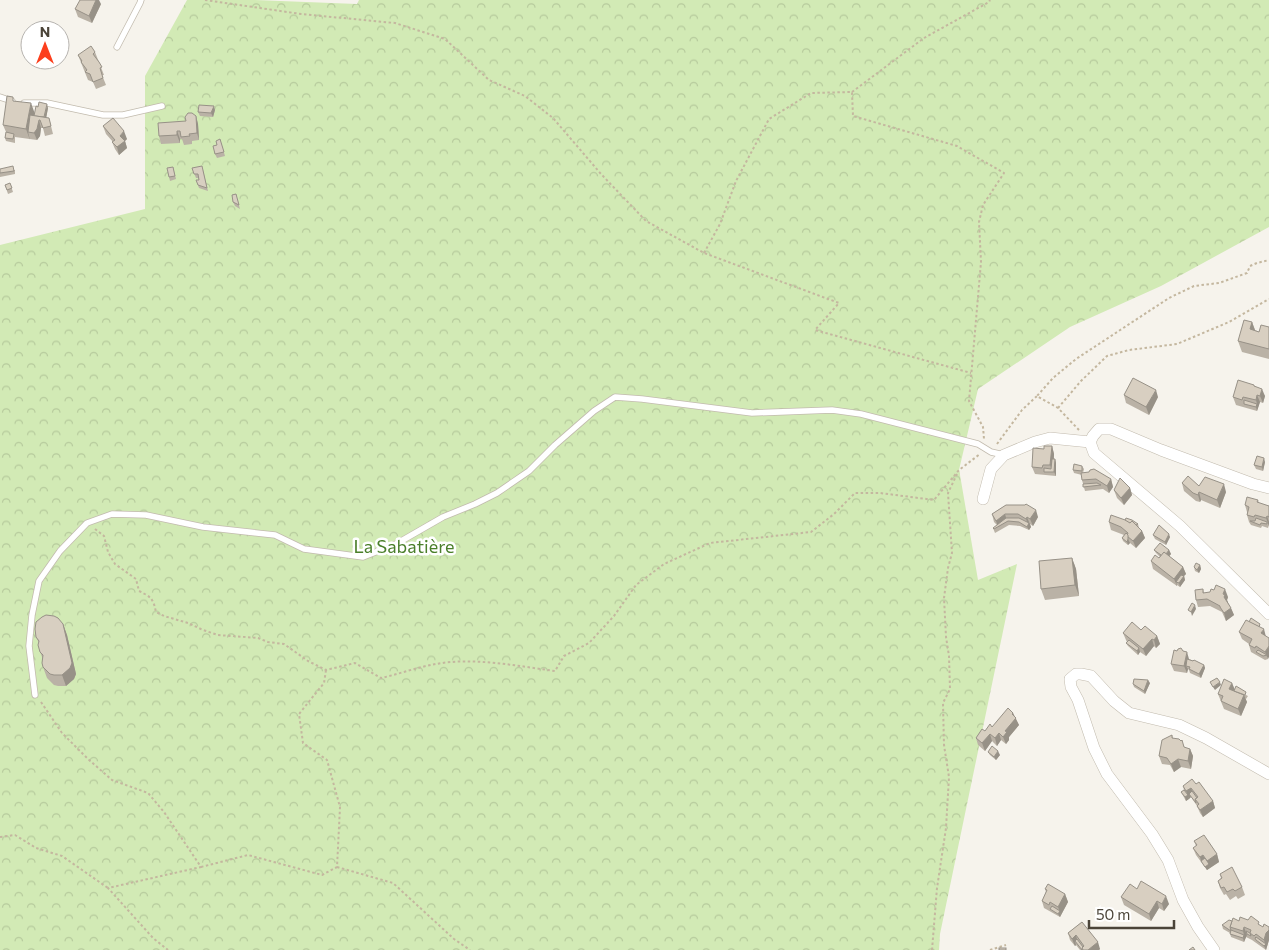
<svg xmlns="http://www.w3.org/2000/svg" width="1269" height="950" font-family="Commissioner,sans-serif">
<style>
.forest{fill:url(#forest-crowns)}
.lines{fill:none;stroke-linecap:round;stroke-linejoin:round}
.service-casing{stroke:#c2bbae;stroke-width:7}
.minor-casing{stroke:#c2bbae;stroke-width:12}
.path{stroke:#c4b79f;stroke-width:2;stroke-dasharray:2.5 2.5;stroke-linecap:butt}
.service{stroke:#fff;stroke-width:5.5}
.minor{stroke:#fff;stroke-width:11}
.wall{fill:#bab2a6}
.shaded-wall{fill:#979187}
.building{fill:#d8cfc1;stroke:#979187}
.labels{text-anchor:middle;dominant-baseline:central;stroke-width:5;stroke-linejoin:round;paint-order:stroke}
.park-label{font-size:18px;fill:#4a7f2a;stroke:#fff}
</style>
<defs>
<pattern id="forest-crowns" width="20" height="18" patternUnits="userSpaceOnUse" patternTransform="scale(1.25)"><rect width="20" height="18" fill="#d2eab5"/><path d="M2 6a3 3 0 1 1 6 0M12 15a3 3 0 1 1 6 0" fill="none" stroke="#b6ca9c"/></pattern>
</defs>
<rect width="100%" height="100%" fill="#f6f3ec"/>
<polygon class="forest" points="187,0 255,0 357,4 359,0 1269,0 1269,227 1161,286 1070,327 978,389 959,470 960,473 960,475 978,580 1017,564 940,934 939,950 0,950 0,245 145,209 145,76"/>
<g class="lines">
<defs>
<g id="service">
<polyline points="117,47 140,3 141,0"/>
<polyline points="0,97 12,101"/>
<polyline points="24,103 47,103 103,115 123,115 162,106"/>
<polyline points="35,695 29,646 32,615 39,581 60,551 87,523 112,514 146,515 203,527 275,535 304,549 363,557 396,544 443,517 475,504 497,493 529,471 555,445 594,411 615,397 642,399 752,413 832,410 861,414 978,444 991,452 1004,455"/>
</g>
<g id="minor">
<polyline points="1269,488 1253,484 1161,450 1111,429 1099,429 1093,436 1090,442 1094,453 1180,526 1269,614"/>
<polyline points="983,499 991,469 1004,455 1035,442 1050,438 1090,442"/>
<polyline points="1214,950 1198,927 1183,900 1168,860 1152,834 1107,774 1094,748 1078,700 1071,687 1070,679 1076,674 1081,674 1091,676 1114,701 1129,713 1179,725 1206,738 1269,774"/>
</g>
</defs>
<use href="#service" class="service-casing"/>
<use href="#minor" class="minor-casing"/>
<g class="path">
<polyline points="205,0 301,14 395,23 445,39 489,80 525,96 553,118 601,174 646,221 704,253 839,303 815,330 971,373"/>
<polyline points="852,92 924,38 989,2 990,0"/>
<polyline points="704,253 720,224 736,181 769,119 811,93 852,92 853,116 957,146 1004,173 983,205 979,222 981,262 969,401 983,427 984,439"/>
<polyline points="1058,408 1081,381 1107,356 1129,350 1177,344 1229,322 1269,299"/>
<polyline points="1079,430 1058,408 1037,396 1053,378 1076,359 1169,298 1194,286 1219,283 1247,273 1250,266 1257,263 1269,260"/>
<polyline points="997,444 1022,410 1037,396"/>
<path d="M95 529 104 536 108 552 115 564 136 579 139 591C151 597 153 598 156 612L164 616 188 623 203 630 218 635 258 638 268 642 284 644 308 661 326 670 355 663 381 678C399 674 418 667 436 664 474 657 517 666 555 671L564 656 589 643 614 616 636 585 664 564 710 543 811 532 834 514 855 493H880L934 500 959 470 980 454"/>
<polyline points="41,702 62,733 88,759 112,780 148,793 164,812 201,867 108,888 153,938 168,950"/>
<polyline points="0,837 15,835 36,848 62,856 108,888"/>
<polyline points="201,867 248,855 322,875 337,867 340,807 327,760 303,743 299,714 324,683 326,670"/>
<polyline points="337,867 393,883 454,939 470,950"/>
<polyline points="932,950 937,888 946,828 949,777 944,745 943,703 950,689 949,656 946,637 944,598 948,568 952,553 948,493 957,474"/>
<polyline points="990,950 1006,945"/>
</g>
<use href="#service" class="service"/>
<use href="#minor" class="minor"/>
</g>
<g class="wall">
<polygon points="101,4 92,23 78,17 75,9"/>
<polygon points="95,52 104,75 102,75 106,85 96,89 93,82 88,80 78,55"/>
<polygon points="15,101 35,114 48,108 46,118 49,118 53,134 45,136 43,128 41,128 40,136 37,140 15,137 15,143 6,141 5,138 6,132 3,125"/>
<polygon points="215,110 213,117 200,116 198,112"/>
<polygon points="196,116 198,124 199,140 192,141 192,144 184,145 182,139 180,139 180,143 161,144 159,136"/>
<polygon points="103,126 127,139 125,141 127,148 119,155 115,149 112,142 113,142 106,134"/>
<polygon points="220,139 225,156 217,158 215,154"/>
<polygon points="173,167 176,179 170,181 169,177"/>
<polygon points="192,168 203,170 208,191 199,188 196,180 199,180 198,178 196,178"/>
<polygon points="0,169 15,170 15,174 0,177"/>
<polygon points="10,183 13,192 8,194 5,185"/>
<polygon points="236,194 240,209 235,206 233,202"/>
<polygon points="1252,322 1255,330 1259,332 1269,327 1269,359 1242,352 1238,341"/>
<polygon points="1255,386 1265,396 1263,403 1260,402 1257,411 1236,405 1233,397"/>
<polygon points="1124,395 1158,397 1149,415 1126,403"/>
<polygon points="1052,446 1054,454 1054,459 1055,459 1056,463 1056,476 1035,474 1032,467 1044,449"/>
<polygon points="1265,462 1263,471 1256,469 1254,465"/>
<polygon points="1082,466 1084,469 1083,473 1111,479 1113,487 1109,493 1103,489 1085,491 1082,480 1082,475 1074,473 1073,470"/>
<polygon points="1182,483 1199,486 1226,492 1220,508 1201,500 1200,502 1196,501 1184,491"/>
<polygon points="1130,488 1132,495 1124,505 1117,498 1114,490"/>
<polygon points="1258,500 1259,503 1269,506 1269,525 1268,528 1262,526 1261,528 1251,525 1249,522 1247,515 1247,512 1245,505"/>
<polygon points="1006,505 1038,517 1033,526 1030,524 1031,527 1029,530 1020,526 1009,525 995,533 993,528 997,525 994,522 992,514"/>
<polygon points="1109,522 1138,524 1139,528 1142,531 1145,538 1136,548 1130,543 1128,545 1123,541 1122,538 1124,535 1111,530"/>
<polygon points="1153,535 1170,537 1166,545 1155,539"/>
<polygon points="1154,550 1169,550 1171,554 1169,556 1183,567 1186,574 1184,576 1185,580 1180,587 1177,585 1177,586 1153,569 1151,561 1159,558 1160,557 1156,553"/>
<polygon points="1072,558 1076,569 1079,596 1045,600 1041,589"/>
<polygon points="1200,565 1201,569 1199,573 1195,571 1194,567"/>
<polygon points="1203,589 1204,593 1228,597 1227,600 1234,615 1226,621 1222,612 1210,606 1198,607 1196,600"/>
<polygon points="63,624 67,635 76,674 74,679 66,686 58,686 54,685 47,678 43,667 43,659 40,652 39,643 36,637"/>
<polygon points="1261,628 1268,659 1265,660 1251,652 1249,645 1249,644 1242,639 1239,632"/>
<polygon points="1141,630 1157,636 1160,644 1156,648 1154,646 1146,656 1140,652 1138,655 1128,646 1126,643 1127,642 1126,640 1123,633"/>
<polygon points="1189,659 1204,665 1205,668 1201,678 1190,673 1189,670 1188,669 1187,673 1174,671 1171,664"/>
<polygon points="1150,683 1145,694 1134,687 1133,684"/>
<polygon points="1232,683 1234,689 1248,696 1246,699 1245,698 1247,702 1241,716 1224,709 1218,694"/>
<polygon points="1013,713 1019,725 1009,737 1009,740 1006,744 1001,740 997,746 992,741 985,751 978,745 976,738"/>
<polygon points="1172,735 1173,738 1185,748 1190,749 1193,756 1191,769 1181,767 1174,772 1170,765 1162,764 1159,756"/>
<polygon points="988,752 1000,755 996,760 990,755"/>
<polygon points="1196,784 1213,801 1215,808 1203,817 1200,813 1197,806 1191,797 1186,801 1181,792 1184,790 1183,786"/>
<polygon points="1194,841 1217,854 1219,862 1207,870 1196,855 1193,848 1196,846"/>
<polygon points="1220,874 1242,887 1245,895 1238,899 1236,896 1230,900 1226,894 1224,895 1220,888 1218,881 1221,878"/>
<polygon points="1045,889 1065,894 1068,902 1060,917 1044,908 1042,901 1046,892"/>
<polygon points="1137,889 1169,904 1164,911 1159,908 1151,921 1124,905 1121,897"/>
<polygon points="1232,921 1239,921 1260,925 1269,940 1266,950 1252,940 1246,937 1244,942 1231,937 1230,933 1223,929 1222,925"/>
<polygon points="1082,922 1100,949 1099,950 1080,950 1076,945 1075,946 1070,940 1068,933"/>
</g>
<g class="shaded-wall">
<polygon points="96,0 99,0 101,4 92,23 89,16"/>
<polygon points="31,103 35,114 28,132 30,140 26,129"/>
<polygon points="47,104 48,108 45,124 44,120"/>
<polygon points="214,106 215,110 213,117 211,113"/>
<polygon points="196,116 198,124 199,140 197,133"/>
<polygon points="39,120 41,128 40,136 37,140 34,133"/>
<polygon points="124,131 127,139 125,141 127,148 119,155 117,147 120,136"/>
<polygon points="177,131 180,139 180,143 177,135"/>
<polygon points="1252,322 1256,333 1250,329"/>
<polygon points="1262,389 1265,396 1263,403 1260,396"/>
<polygon points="1156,390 1158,397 1149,415 1146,407"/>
<polygon points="1257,395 1260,402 1257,411 1256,407 1257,404 1256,400"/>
<polygon points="1052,446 1054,454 1053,472 1050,465"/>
<polygon points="1264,458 1265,462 1263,471 1262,467"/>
<polygon points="1055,459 1056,463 1056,476 1054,472"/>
<polygon points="1111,479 1113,487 1109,493 1107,486"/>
<polygon points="1224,484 1226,492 1220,508 1217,500"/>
<polygon points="1130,488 1132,495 1124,505 1121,498"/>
<polygon points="1199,492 1201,500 1200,502 1198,495"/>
<polygon points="1036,510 1038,517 1033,526 1030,519"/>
<polygon points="1005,514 1007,521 998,527 996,521"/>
<polygon points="1267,516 1269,522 1269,526 1266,518"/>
<polygon points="1027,517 1031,527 1029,530 1027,527 1028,525 1026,519"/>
<polygon points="1142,531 1145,538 1136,548 1133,541"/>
<polygon points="1169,534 1170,537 1166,545 1165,542"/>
<polygon points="1128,539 1130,543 1128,545 1127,542"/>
<polygon points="1169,550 1171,554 1162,565 1161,562"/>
<polygon points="1072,558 1076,569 1079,596 1075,585"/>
<polygon points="1200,565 1201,569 1199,573 1197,570"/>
<polygon points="1183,567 1186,574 1184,576 1185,580 1180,587 1179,583 1176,582 1177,585 1177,586 1174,579"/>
<polygon points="1225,589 1228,597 1227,600 1228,603 1227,605 1223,594"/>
<polygon points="1195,605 1196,609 1192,616 1191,612"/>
<polygon points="1231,608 1234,615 1226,621 1224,613"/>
<polygon points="63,624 67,635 76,674 74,679 66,686 62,675"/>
<polygon points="1264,629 1266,637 1261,633"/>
<polygon points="1157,636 1160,644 1156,648 1154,640"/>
<polygon points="1152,639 1154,646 1146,656 1143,649"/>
<polygon points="1269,646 1269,657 1268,659 1265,652"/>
<polygon points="1139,648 1140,652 1138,655 1137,651"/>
<polygon points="1187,652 1189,659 1186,666 1188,669 1187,673 1184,666"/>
<polygon points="1204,665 1205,668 1201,678 1199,674"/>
<polygon points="1148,680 1150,683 1145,694 1144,691"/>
<polygon points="1220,682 1221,685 1215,690 1213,687"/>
<polygon points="1232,683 1235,690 1232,696 1229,689"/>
<polygon points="1244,695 1247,702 1241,716 1238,709"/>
<polygon points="1013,713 1019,725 1009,737 1009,740 1006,744 1003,737"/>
<polygon points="999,733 1001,740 997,746 995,738"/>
<polygon points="990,734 992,741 985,751 982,743"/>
<polygon points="1190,749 1193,756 1191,769 1188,761"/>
<polygon points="998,751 1000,755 996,760 994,757"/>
<polygon points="1178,759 1181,767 1174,772 1171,764"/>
<polygon points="1191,788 1194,795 1189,794 1191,797 1189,799 1186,791"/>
<polygon points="1188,795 1189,799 1186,801 1185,797"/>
<polygon points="1213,801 1215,808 1203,817 1200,810"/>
<polygon points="1217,854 1219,862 1210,868 1207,861"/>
<polygon points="1203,855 1206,862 1201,861 1200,857"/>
<polygon points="1209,864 1210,868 1207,870 1205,867"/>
<polygon points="1065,894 1068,902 1061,915 1058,907"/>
<polygon points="1166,896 1169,904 1164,911 1162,904"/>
<polygon points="1157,901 1159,908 1151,921 1149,914"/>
<polygon points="1060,911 1061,915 1060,917 1058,914"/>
<polygon points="1244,927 1247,935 1244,942 1243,938 1244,935 1243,931"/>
<polygon points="1269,930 1269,940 1266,950 1264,946 1265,944 1264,940 1266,933"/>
<polygon points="1076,935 1078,943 1075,941 1076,945 1075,946 1072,939"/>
<polygon points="1098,942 1100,949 1099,950 1088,950"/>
</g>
<g class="building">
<polygon points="80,0 96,0 89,16 75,9"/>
<polygon points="91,46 95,52 93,54 99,62 102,67 100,68 103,78 93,82 90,74 85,72 87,70 81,62 82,61 78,55"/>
<polygon points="7,96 13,97 13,101 31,103 26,129 3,125"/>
<polygon points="39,102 47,104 44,117 34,116 36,106 38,107"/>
<polygon points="199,105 214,106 211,113 198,112"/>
<polygon points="188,113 192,113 196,116 197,133 189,134 190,136 181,137 180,131 177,131 177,135 159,136 158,123 186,121 185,117"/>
<polygon points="30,115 49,118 51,126 43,128 40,120 39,120 37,129 34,133 28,132"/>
<polygon points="113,118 124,131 120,136 125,141 117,147 112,142 115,140 103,126"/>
<polygon points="6,132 14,134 13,139 5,138"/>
<polygon points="220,139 224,152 215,154 213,146 217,145 216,141"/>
<polygon points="13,166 14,171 0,173 0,169"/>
<polygon points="202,166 207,188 198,185 196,180 199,180 198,174 194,174 192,168"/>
<polygon points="173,167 175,176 169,177 167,168"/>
<polygon points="10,183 12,188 7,190 5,185"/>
<polygon points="236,194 239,205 233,202 232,195"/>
<polygon points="1244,320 1252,322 1250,329 1259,332 1261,325 1269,327 1269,349 1238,341"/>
<polygon points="1133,378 1156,390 1146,407 1124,395"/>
<polygon points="1238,380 1254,385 1254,386 1262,389 1260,396 1257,395 1256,400 1243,397 1242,400 1233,397"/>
<polygon points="1244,400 1257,404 1256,407 1244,404"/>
<polygon points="1044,446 1052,446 1050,465 1043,465 1042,468 1032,467 1033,448 1044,449"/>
<polygon points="1257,456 1264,458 1262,467 1254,465"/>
<polygon points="1052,459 1055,459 1054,472 1044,472 1044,468 1051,469"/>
<polygon points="1074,464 1082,466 1082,471 1073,470"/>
<polygon points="1094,469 1111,479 1107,486 1096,479 1082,480 1081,473 1089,472 1090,470"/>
<polygon points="1188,476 1199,486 1205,477 1224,484 1217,500 1199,492 1198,495 1193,493 1182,483"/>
<polygon points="1120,478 1130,488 1121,498 1114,490"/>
<polygon points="1097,483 1101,485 1083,487 1083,484"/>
<polygon points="1247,497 1258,500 1257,502 1269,506 1269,517 1267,516 1266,518 1255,515 1254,517 1247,515 1249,507 1245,505"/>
<polygon points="1026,504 1036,510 1030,519 1027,517 1026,519 1018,514 1005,514 996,521 992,514 1006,505 1025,505"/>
<polygon points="1111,515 1128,521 1130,523 1132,521 1142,531 1133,541 1127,536 1128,533 1121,527 1109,522"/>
<polygon points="1006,518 1019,518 1029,523 1027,527 1019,522 1008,521 994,529 993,528"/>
<polygon points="1126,518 1132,520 1138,524 1136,525 1132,521 1130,523 1125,520"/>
<polygon points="1256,518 1267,522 1267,524 1261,523 1260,525 1250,521 1255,521"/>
<polygon points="1159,525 1169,534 1165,542 1153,535"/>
<polygon points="1126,533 1128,535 1128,539 1127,542 1122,538"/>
<polygon points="1160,543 1169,550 1166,554 1164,552 1160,558 1161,555 1154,550"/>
<polygon points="1164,552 1183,567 1174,579 1151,561 1155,555 1159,558"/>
<polygon points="1072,558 1075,585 1041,589 1039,561"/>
<polygon points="1196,563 1200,565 1197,570 1194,567"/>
<polygon points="1181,575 1184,576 1179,583 1176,582"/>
<polygon points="1216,585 1225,589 1223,594 1225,595 1224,597 1231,608 1224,613 1220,607 1220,606 1207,599 1196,600 1195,590 1203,589 1203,593 1210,592 1211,589 1214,590"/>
<polygon points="1192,603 1195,605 1191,612 1188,610"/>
<polygon points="46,615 54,616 58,618 63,624 72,663 70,668 62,675 54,675 50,674 43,667 42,663 43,655 40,652 38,645 39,641 36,637 35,629 36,622 42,617"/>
<polygon points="1251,618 1260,624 1259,627 1249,622"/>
<polygon points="1246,620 1264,629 1261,633 1269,638 1269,646 1265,652 1256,646 1255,648 1249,645 1252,639 1239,632"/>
<polygon points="1132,622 1141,630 1145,626 1157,636 1154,640 1152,639 1143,649 1123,633"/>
<polygon points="1129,640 1139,648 1137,651 1126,643"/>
<polygon points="1181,648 1183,651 1187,652 1184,666 1171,664 1174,650 1177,651 1178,649"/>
<polygon points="1258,650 1267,655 1263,656 1256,652"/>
<polygon points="1187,659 1193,661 1194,660 1204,665 1199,674 1189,669 1190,667 1186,666"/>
<polygon points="1217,678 1220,682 1213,687 1210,682"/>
<polygon points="1134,679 1148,680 1144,691 1133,684"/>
<polygon points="1224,679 1232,683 1229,689 1244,695 1238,709 1221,701 1223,696 1218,694"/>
<polygon points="1236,686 1246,692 1245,695 1234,691"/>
<polygon points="1008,708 1013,713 1012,714 1016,718 1005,731 1007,732 1003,737 999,733 995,738 990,734 982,743 976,738 982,729 985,731 990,724 992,727"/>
<polygon points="1172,735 1172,738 1179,739 1181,741 1182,740 1184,747 1190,749 1188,761 1178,759 1171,764 1167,758 1159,756 1162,740"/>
<polygon points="992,746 998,751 994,757 988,752"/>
<polygon points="1192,779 1196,784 1199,782 1213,801 1200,810 1197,806 1199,804 1195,799 1198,797 1191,788 1186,791 1183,786"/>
<polygon points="1184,790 1188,795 1185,797 1181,792"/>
<polygon points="1192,791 1197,798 1195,799 1196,803 1189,794"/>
<polygon points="1204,835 1217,854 1207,861 1203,855 1200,857 1193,848 1197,845 1194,841"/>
<polygon points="1205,858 1209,864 1205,867 1201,861"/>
<polygon points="1232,867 1242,887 1235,891 1233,889 1227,892 1224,887 1221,888 1218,881 1222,878 1220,874"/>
<polygon points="1141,881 1166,896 1162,904 1157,901 1149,914 1121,897 1130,884 1137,889"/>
<polygon points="1048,884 1065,894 1058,907 1050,902 1049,905 1042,901 1047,890 1045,889"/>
<polygon points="1052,906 1060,911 1058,914 1050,909"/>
<polygon points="1251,916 1259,922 1258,924 1263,927 1264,924 1269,927 1269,930 1266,933 1264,940 1256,934 1254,936 1250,933 1251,930 1244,927 1243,931 1230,927 1233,918 1239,921 1240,917 1248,920"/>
<polygon points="1229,920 1232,921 1230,927 1231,931 1222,925"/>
<polygon points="1082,922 1098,942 1088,950 1083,950 1082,948 1084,946 1076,935 1072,939 1068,933"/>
<polygon points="1231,930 1244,935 1243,938 1230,934"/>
<polygon points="1246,931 1250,933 1251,936 1247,934"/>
<polygon points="1256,937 1266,944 1264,946 1256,940 1255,938"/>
<polygon points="1077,939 1083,947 1082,948 1082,950 1075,941"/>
<polygon points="1193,947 1195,950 1189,950"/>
<rect x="999" y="948" width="7" height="2"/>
</g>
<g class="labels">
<g class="park-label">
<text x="404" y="546">La Sabatière</text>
</g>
</g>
<g transform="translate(45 45)"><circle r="24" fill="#ffffff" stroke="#b7b4b0"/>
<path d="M0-4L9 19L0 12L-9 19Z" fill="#fc3f1d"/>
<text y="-8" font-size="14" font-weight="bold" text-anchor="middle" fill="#4b4439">N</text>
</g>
<path d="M1089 920v8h85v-8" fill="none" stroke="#4b4439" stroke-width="2.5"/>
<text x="1096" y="920" font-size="15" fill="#4b4439" stroke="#ffffff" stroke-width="4" paint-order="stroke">50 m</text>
</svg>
